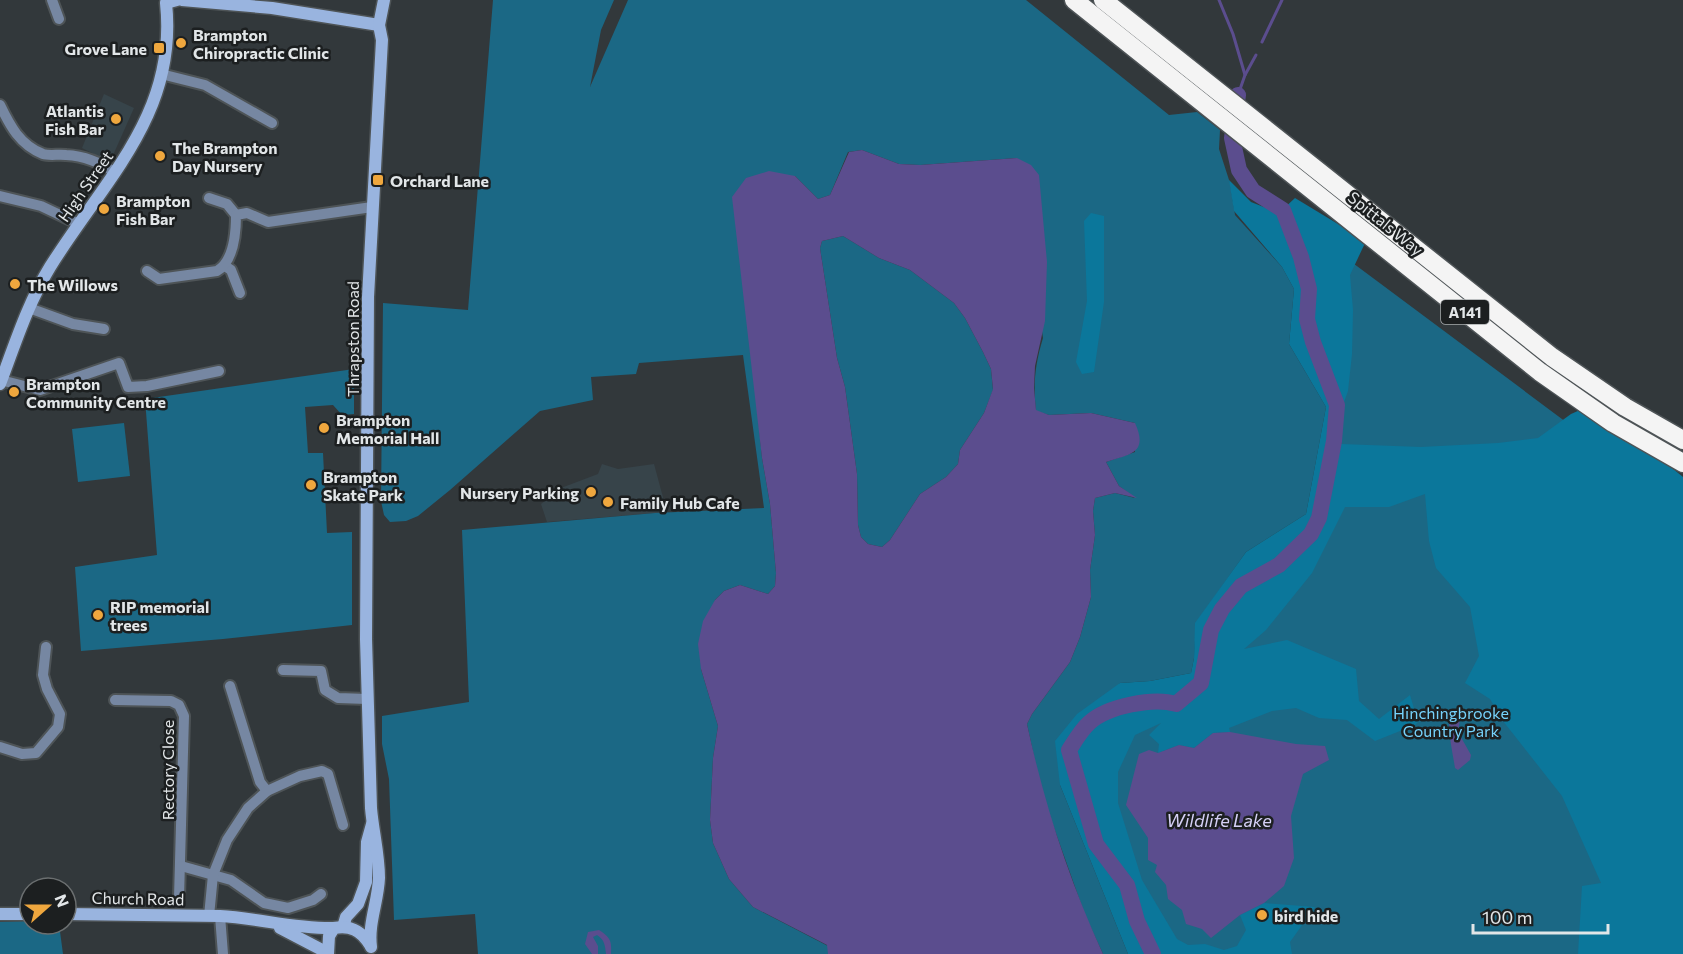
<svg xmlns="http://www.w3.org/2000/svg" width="1683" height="954" font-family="Commissioner,sans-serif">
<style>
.built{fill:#37444a}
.green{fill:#1b6885}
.forest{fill:#0b779b}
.water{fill:#5b4d8e;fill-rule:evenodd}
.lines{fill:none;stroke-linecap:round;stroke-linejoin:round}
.stream{stroke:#5b4d8e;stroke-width:3}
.river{stroke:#5b4d8e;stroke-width:16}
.street-casing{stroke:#4e5457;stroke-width:14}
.secondary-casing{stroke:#4e5457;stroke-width:15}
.highway-casing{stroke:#4e5457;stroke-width:21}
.street{stroke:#7687a2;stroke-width:10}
.secondary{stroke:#99b4df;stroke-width:12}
.highway{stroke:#f4f4f4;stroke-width:18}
.poi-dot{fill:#efa73e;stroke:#1c1f20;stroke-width:2}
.labels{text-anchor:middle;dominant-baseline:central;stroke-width:5;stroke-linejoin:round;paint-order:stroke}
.shield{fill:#1c1f20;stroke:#a7aaac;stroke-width:1.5}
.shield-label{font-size:15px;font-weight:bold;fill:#e2e6e8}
.poi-label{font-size:16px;font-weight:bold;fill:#e2e6e8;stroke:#1c1f20;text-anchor:start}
.street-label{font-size:16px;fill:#e2e6e8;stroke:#1c1f20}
.park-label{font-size:16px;fill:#76d3fc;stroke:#1c1f20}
.water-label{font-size:18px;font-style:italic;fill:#d5d0f6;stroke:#1c1f20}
</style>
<rect width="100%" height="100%" fill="#32383b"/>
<g class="built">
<polygon points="104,94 134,108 110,162 82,148"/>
<polygon points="602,464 618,469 654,464 667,512 547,522 541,504 561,488 598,474"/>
</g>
<g class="green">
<path d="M493 0H614L601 30 590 87 628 0H1026L1169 115 1197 112 1220 130 1219 149 1230 183 1235 215 1282 267 1294 289 1289 344 1326 407 1306 514 1246 552 1196 623 1194 658 1191 673 1150 681 1120 683 1060 785 1128 954H1103L1085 915 1053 825 1041 789 1027 724 1032 714 1070 662 1080 637 1091 597 1090 570 1095 535 1093 511 1095 498 1115 493 1135 498 1119 486 1106 462 1135 452V423L1091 413 1049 415 1036 411C1033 383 1035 365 1043 338L1017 158 920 165 899 164 862 150 848 152 830 195 818 199 795 176 757 406 762 458 770 504 776 573 775 586 768 594 740 585 724 591 715 600 701 669 718 726 713 758 710 820 713 843 729 879 753 907 828 946V954H478L475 914 394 920 389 779 382 744V716L469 702 462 530 655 513 764 508 743 355 639 363 636 374 591 377 593 400 540 411 450 490 418 516 406 521 390 522 384 515 381 501 383 303 468 310Z"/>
<polygon points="843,236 879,258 910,270 954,303 965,318 983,352 991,369 993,390 984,413 960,450 958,464 946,477 920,494 890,540 882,547 868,544 861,537 858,525 857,474 845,387 837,358 820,248 822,241"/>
<polygon points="1330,246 1609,454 1683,954 1153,954 1089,722 1176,704 1296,548 1334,441 1337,405"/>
<polygon points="354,369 354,414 342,415 333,405 305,407 308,453 323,453 327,533 352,532 352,625 223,639 81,651 75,567 157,555 145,399"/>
<polygon points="124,423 130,476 78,482 72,429"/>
<polygon points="30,921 30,924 59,924 63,954 0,954 0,922"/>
</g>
<g class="forest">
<polygon points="1229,180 1251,202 1279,213 1295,198 1366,241 1350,275 1353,310 1352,354 1348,391 1333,433 1341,444 1421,447 1498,443 1538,438 1571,414 1580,410 1656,455 1683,477 1683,954 1578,954 1582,886 1601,883 1562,796 1503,721 1490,699 1465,683 1479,656 1470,607 1436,568 1429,541 1425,494 1389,507 1345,507 1312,573 1266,630 1244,649 1287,640 1356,669 1359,701 1379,719 1410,695 1418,722 1415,725 1375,741 1347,720 1319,718 1296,708 1272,711 1229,728 1230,732 1213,733 1194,748 1179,745 1158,753 1159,744 1149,735 1161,723 1135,735 1118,772 1118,803 1142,880 1177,939 1188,945 1205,944 1224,950 1237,946 1246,930 1240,915 1264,903 1315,907 1290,942 1292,954 1128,954 1060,785 1055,741 1077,714 1120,683 1150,681 1191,673 1194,658 1195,623 1246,552 1306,514 1326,407 1289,344 1294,289 1282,267 1234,211"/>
<polygon points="1091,213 1104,216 1104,302 1094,372 1082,374 1076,362 1087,301 1084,221"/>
</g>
<g class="water">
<path d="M862 150 899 164 920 165 1017 158 1031 165 1039 175 1047 262 1045 321 1035 366 1034 388 1036 410 1049 415 1091 413 1135 423C1149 454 1129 454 1106 462L1119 486 1137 498 1115 493 1095 498 1093 511 1095 535 1090 570 1091 597 1080 637 1070 662 1032 714 1027 724C1044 803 1069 880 1103 954H828L827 945 753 907 729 879 713 843 710 820 713 758 718 726 701 669 698 644 703 621 715 600 724 591 740 585 768 594 775 586 776 573 770 504 762 458 732 197 746 178 769 171 795 176 818 199 830 195 849 152ZM843 236 879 258 910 270 954 303 965 318 983 352 991 369 993 389 984 413 960 450 958 464 946 477 920 494 890 540 882 547 868 544 861 537 858 525 857 474 845 387 837 358 820 248 822 241Z"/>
<path d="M1456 709 1460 720 1458 732 1471 755 1470 760 1458 770 1455 768C1452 749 1447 730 1450 711Z"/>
<polygon points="1230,732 1296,744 1325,746 1329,760 1303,774 1291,816 1294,858 1284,886 1264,903 1240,915 1211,938 1202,929 1186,924 1182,910 1168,899 1166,885 1155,872 1157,865 1148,860 1148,838 1126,805 1139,754 1149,750 1158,753 1179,745 1194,748 1213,733"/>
<path d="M599 930C610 937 612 941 611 954H606C605 946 605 940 597 935L593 937 598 946V954H592L585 944 588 932Z"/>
</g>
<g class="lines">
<g class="stream">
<polyline points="1219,0 1233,34 1245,75 1238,95"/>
<polyline points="1262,42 1282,0"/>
<polyline points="1245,75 1256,55"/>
</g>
<path class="river" d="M1153 954 1137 921 1127 885 1096 844 1069 750C1075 741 1081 730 1089 723 1107 706 1154 697 1176 704L1201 683 1211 630 1222 609 1241 586 1279 565 1311 534 1319 518 1334 441 1337 405 1313 342 1307 319 1309 289 1301 257 1283 210 1253 191 1239 170 1232 138 1238 95"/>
<defs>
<g id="street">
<polyline points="52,0 59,19"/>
<polyline points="161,74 205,85 272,123"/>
<path d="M0 105C10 126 20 145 43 154 49 156 59 154 66 155 85 156 100 162 115 173"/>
<polyline points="0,196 41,206 79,224"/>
<polyline points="209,198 227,204 236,215"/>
<polyline points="225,266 231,270 240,293"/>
<path d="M147 271 159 279 217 271C234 261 236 234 236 215L247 213 268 222 372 207"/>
<polyline points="29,308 73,324 104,329"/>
<polyline points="1,380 40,390 119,363 128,387 147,386 219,371"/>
<polyline points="283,670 321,671 325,690 338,698 367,699"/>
<polyline points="230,686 260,782 267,791"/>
<polyline points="115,700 171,701 179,705 184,716 179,898"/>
<polyline points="0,747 22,754 36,753 58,727 60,714 47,689 43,675 46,647"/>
<polyline points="181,866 231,880 264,903 288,908 313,900 321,894"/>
<polyline points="209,916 213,875 227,840 248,808 267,791 300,776 322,771 328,774 343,825"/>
<polyline points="220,916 223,954"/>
</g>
<g id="secondary">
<polyline points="182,0 272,8 379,25"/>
<path d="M0 384C15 344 28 303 50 267 104 180 178 114 166 3L177 0"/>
<polyline points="0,914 30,914"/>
<path d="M66 914 220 916C258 918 295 929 334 928"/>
<polyline points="343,927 346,917 358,904 366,882 367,842 372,824"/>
<polyline points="280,928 328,953"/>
<path d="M371 947C368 923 378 902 379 878 379 854 373 832 371 808L366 639 368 297 382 40 379 25 384 0"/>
<path d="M328 954 329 936 334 928C350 925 361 930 370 945"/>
</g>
<g id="highway">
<polyline points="1074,0 1540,372 1613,423 1683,463"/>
<polyline points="1103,0 1552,357 1625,407 1683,440"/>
</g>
</defs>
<use href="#street" class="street-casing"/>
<use href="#secondary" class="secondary-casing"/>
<use href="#highway" class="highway-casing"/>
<use href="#street" class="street"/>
<use href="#secondary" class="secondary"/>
<use href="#highway" class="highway"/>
</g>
<g class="poi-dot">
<circle cx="181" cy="43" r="6"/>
<rect x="153" y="42" width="12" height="12" rx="3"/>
<circle cx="116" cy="119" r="6"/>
<circle cx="160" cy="156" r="6"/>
<rect x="372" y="174" width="12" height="12" rx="3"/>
<circle cx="104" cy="209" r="6"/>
<circle cx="15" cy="284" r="6"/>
<circle cx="14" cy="392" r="6"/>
<circle cx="324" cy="428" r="6"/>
<circle cx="311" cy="485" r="6"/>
<circle cx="591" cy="492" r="6"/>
<circle cx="608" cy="502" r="6"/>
<circle cx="98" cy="615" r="6"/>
<circle cx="1262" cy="915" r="6"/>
</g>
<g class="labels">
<rect class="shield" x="1441" y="300" width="48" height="24" rx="4.5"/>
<g class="shield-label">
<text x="1465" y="312">A141</text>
</g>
<g class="poi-label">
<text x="193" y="34">Brampton<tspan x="193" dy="18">Chiropractic Clinic</tspan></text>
<text x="147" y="48" text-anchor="end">Grove Lane</text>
<text x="104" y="110" text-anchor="end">Atlantis<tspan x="104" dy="18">Fish Bar</tspan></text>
<text x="172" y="147">The Brampton<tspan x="172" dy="18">Day Nursery</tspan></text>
<text x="390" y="180">Orchard Lane</text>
<text x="116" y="200">Brampton<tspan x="116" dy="18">Fish Bar</tspan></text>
<text x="27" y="284">The Willows</text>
<text x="26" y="383">Brampton<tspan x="26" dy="18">Community Centre</tspan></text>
<text x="336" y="419">Brampton<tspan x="336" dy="18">Memorial Hall</tspan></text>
<text x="323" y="476">Brampton<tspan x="323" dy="18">Skate Park</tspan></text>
<text x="579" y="492" text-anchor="end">Nursery Parking</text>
<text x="620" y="502">Family Hub Cafe</text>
<text x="110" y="606">RIP memorial<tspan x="110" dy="18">trees</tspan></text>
<text x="1274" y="915">bird hide</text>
</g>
<g class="street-label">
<text transform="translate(85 186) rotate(-55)">High Street</text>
<text transform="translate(1386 223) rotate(39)">Spittals Way</text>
<text transform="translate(352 339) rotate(-90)">Thrapston Road</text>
<text transform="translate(167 770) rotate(-90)">Rectory Close</text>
<text transform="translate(138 898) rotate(1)">Church Road</text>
</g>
<g class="park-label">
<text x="1451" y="712">Hinchingbrooke<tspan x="1451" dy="18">Country Park</tspan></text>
</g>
<g class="water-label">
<text x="1219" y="820">Wildlife Lake</text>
</g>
</g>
<g transform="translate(48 906) rotate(69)"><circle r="28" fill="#1c1f20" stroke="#6b6f70" stroke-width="1.5"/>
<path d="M0-4.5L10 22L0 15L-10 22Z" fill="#efa73e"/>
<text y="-9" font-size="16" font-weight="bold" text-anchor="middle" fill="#e2e6e8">N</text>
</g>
<path d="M1473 924v9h135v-9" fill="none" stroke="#e2e6e8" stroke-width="3"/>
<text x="1482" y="924" font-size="18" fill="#e2e6e8" stroke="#1c1f20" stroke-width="4.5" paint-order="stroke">100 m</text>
</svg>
